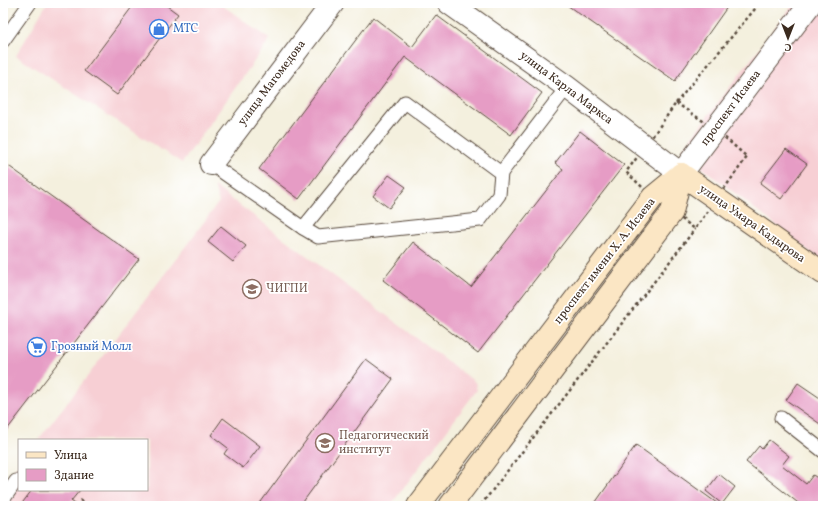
<svg xmlns="http://www.w3.org/2000/svg" width="826" height="509" font-family="Vollkorn,serif">
<style>
.built{fill:#f7cfd4}
.building{fill:#e69cc5}
.lines{fill:none;stroke-linecap:round;stroke-linejoin:round}
.service-casing{stroke:#57483b;stroke-width:15}
.minor-casing{stroke:#57483b;stroke-width:24}
.tertiary-casing{stroke:#57483b;stroke-width:24}
.secondary-casing{stroke:#57483b;stroke-width:24}
.path{stroke:#57483b;stroke-width:2.5;stroke-dasharray:3 3;stroke-linecap:butt}
.service{stroke:#fff;stroke-width:13}
.minor{stroke:#fff;stroke-width:22}
.tertiary{stroke:#fff;stroke-width:22}
.secondary{stroke:#fbe6c4;stroke-width:22}
.labels{text-anchor:middle;dominant-baseline:central;stroke-width:3.5;stroke-linejoin:round;paint-order:stroke}
.shop-label{font-size:12px;fill:#366cbe;stroke:#fff;text-anchor:start}
.street-label{font-size:12px;fill:#3b2a1e;stroke:#fff}
.education-label{font-size:12px;fill:#785e54;stroke:#fff;text-anchor:start}
</style>
<rect width="100%" height="100%" fill="#fff"/>
<filter id="ink" filterUnits="userSpaceOnUse"><feTurbulence type="fractalNoise" baseFrequency=".025" numOctaves="2"/><feDisplacementMap in="SourceGraphic" scale="8" xChannelSelector="R" yChannelSelector="G"/><feConvolveMatrix kernelMatrix="1 2 1 2 8 2 1 2 1" color-interpolation-filters="sRGB"/></filter>
<filter id="wash" filterUnits="userSpaceOnUse"><feTurbulence type="fractalNoise" baseFrequency=".012" numOctaves="4" result="noise"/><feDisplacementMap in="SourceGraphic" scale="16" xChannelSelector="R" yChannelSelector="G"/><feGaussianBlur stdDeviation="0.9" result="paint"/><feColorMatrix in="noise" values="0 0 0 0 0 0 0 0 0 0 0 0 0 0 0 0 0 1.4 0 .05"/><feComposite in="paint" operator="in"/></filter>
<g filter="url(#wash)">
<rect width="100%" height="100%" fill="#f4f0de"/>
<g class="built">
<polygon points="47,3 219,3 270,39 182,163 16,56"/>
<polygon points="794,3 823,3 823,262 681,151"/>
<polygon points="214,186 475,382 477,390 390,506 3,506 3,484 19,463 19,490 147,490 147,440 38,440 87,377 219,202"/>
</g>
<g id="blocks">
<g class="building">
<polygon points="135,3 163,3 178,14 117,95 84,71"/>
<polygon points="564,3 730,3 675,81"/>
<polygon points="436,15 542,93 511,135 405,57 299,199 259,169 373,17 412,47"/>
<polygon points="580,131 624,165 478,353 383,280 413,242 471,287 563,169 555,163"/>
<polygon points="786,149 807,164 781,199 760,183"/>
<polygon points="3,162 139,259 3,435"/>
<polygon points="389,175 406,187 389,208 373,196"/>
<polygon points="221,226 246,246 233,262 208,242"/>
<polygon points="366,359 393,379 300,506 258,506"/>
<polygon points="798,383 823,400 823,426 786,400"/>
<polygon points="223,418 260,446 243,468 224,454 228,448 211,435"/>
<polygon points="769,440 789,456 782,465 806,484 813,475 823,482 823,499 820,503 823,506 802,506 746,462 759,446 762,449"/>
<polygon points="636,445 721,506 593,506"/>
<polygon points="719,474 735,487 722,504 706,491"/>
<polygon points="32,490 80,490 71,501 78,506 20,506"/>
</g>
</g>
</g>
<g filter="url(#ink)">
<use href="#blocks" fill-opacity="0" stroke="#57483b" stroke-width="1"/>
<g class="lines">
<defs>
<g id="service">
<polyline points="3,41 30,3"/>
<polyline points="211,164 303,228 405,102 501,173 567,87"/>
<polyline points="303,228 318,237 480,220 499,195 501,173"/>
<polyline points="781,418 823,451"/>
<polyline points="3,500 16,481"/>
</g>
<g id="minor">
<polyline points="211,164 333,3"/>
<polyline points="681,174 811,3"/>
</g>
<polyline id="tertiary" points="449,3 567,87 681,174"/>
<g id="secondary">
<polyline points="681,174 823,273"/>
<polyline points="418,506 653,197 681,174"/>
<polyline points="450,506 672,212 681,174"/>
</g>
</defs>
<use href="#service" class="service-casing"/>
<use href="#minor" class="minor-casing"/>
<use href="#tertiary" class="tertiary-casing"/>
<use href="#secondary" class="secondary-casing"/>
<g class="path">
<polygon points="676,103 715,129 747,157 695,229 653,197 626,172 645,147"/>
<polyline points="676,103 760,3"/>
<polyline points="80,500 88,506"/>
<polyline points="481,505 695,229"/>
</g>
<use href="#service" class="service"/>
<use href="#minor" class="minor"/>
<use href="#tertiary" class="tertiary"/>
<use href="#secondary" class="secondary"/>
</g>
</g>
<defs>
<symbol id="shop-ring" viewBox="-11 -11 22 22"><circle r="9.5" fill="#fff" stroke="#3f7fe0" stroke-width="1.5"/><path d="M-5-2.5h2.3a2.7 3.5 0 0 1 5.4 0H5L5.5 6h-11ZM-1.5-2.5h3a1.5 2.3 0 0 0-3 0Z" fill="#3f7fe0"/></symbol>
<symbol id="university-ring" viewBox="-11 -11 22 22"><circle r="9.5" fill="#fff" stroke="#8d6e63" stroke-width="1.5"/><path d="M0-5L7-2L0 1L-7-2ZM-4 1L0 2.5L4 1V4Q0 6-4 4Z" fill="#8d6e63"/></symbol>
<symbol id="supermarket-ring" viewBox="-11 -11 22 22"><circle r="9.5" fill="#fff" stroke="#3f7fe0" stroke-width="1.5"/><path d="M-6-5.5h2.5l.6 2H6L4.5 2H-2.5L-4.4-4H-6ZM-1.5 3.2a1.3 1.3 0 1 0 .1 0ZM3 3.2a1.3 1.3 0 1 0 .1 0Z" fill="#3f7fe0"/></symbol>
</defs>
<g fill-rule="evenodd">
<use href="#shop-ring" x="148" y="18" width="22" height="22"/>
<use href="#university-ring" x="241" y="278" width="22" height="22"/>
<use href="#supermarket-ring" x="26" y="336" width="22" height="22"/>
<use href="#university-ring" x="314" y="432" width="22" height="22"/>
</g>
<g class="labels">
<g class="shop-label">
<text x="173" y="29">МТС</text>
<text x="51" y="347">Грозный Молл</text>
</g>
<g class="street-label">
<text transform="translate(272 83) rotate(-53)">улица Магомедова</text>
<text transform="translate(566 88) rotate(37)">улица Карла Маркса</text>
<text transform="translate(731 108) rotate(-53)">проспект Исаева</text>
<text transform="translate(752 224) rotate(35)">улица Умара Кадырова</text>
<text transform="translate(605 261) rotate(-52)">проспект имени Х. А. Исаева</text>
</g>
<g class="education-label">
<text x="266" y="289">ЧИГПИ</text>
<text x="339" y="436">Педагогический<tspan x="339" dy="14">институт</tspan></text>
</g>
</g>
<rect width="826" height="509" fill="none" stroke="#fff" stroke-width="16"/>
<rect x="18" y="439" width="130" height="52" fill="#ffffff" stroke="#b1aaa5"/>
<rect x="26" y="452" width="20" height="6" fill="#fbe6c4" stroke="#b1aaa5"/>
<text x="54" y="459" font-size="12" fill="#3b2a1e">Улица</text>
<rect x="26" y="469" width="20" height="12" fill="#e69cc5" stroke="#b1aaa5"/>
<text x="54" y="479" font-size="12" fill="#3b2a1e">Здание</text>
<g transform="translate(788 38) rotate(180)" stroke="#ffffff" stroke-width="3" paint-order="stroke">
<path d="M0-3L7 15L0 10L-7 15Z" fill="#3b2a1e"/>
<text y="-6" font-size="11" font-weight="bold" text-anchor="middle" fill="#3b2a1e">С</text>
</g>
</svg>
